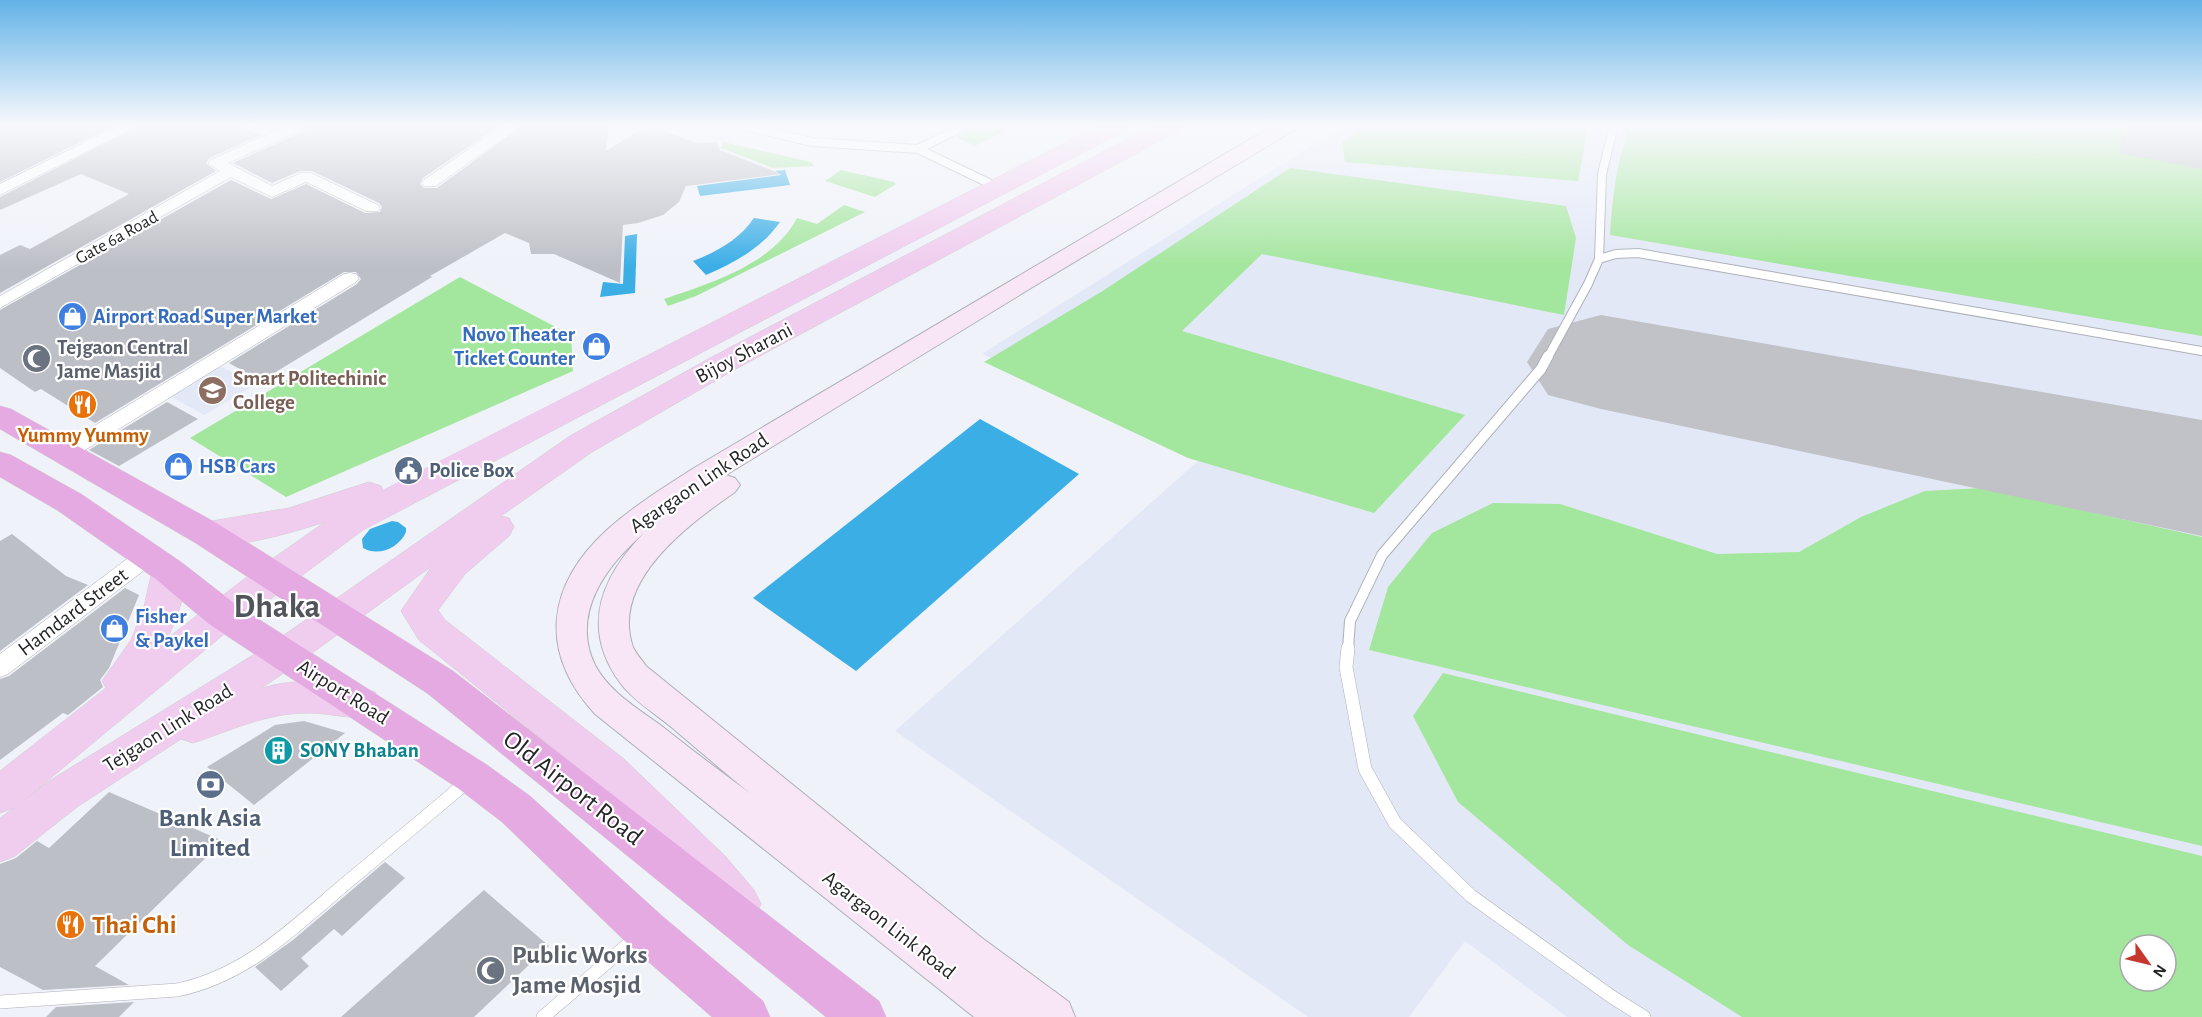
<svg xmlns="http://www.w3.org/2000/svg" width="2202" height="1017" font-family="'Alegreya Sans',sans-serif">
<style>
.built{fill:#e3e8f7;fill-rule:evenodd}
.green{fill:#a3e69d;fill-rule:evenodd}
.water{fill:#3baee6}
.lines{fill:none;stroke-linecap:round;stroke-linejoin:round}
.runway{fill:#c0c2c8;fill-rule:evenodd}
.building{fill:#bdbfc6}
.lane-far2-casing{stroke:#adb0b7;stroke-width:10}
.lane-far1-casing{stroke:#adb0b7;stroke-width:12}
.lane-casing{stroke:#adb0b7;stroke-width:14}
.street-casing{stroke:#adb0b7;stroke-width:1}
.secondary-casing{stroke:#adb0b7;stroke-width:2}
.primary-casing{stroke:#cfcfcf;stroke-width:1}
.highway-casing{stroke:#cfcfcf;stroke-width:1}
.lane-far2{stroke:#fff;stroke-width:8}
.lane-far1{stroke:#fff;stroke-width:10}
.lane{stroke:#fff;stroke-width:13}
.street{fill:#fff;fill-rule:evenodd}
.secondary{fill:#f8e6f7;fill-rule:evenodd}
.primary{fill:#f0ccee;fill-rule:evenodd}
.highway{fill:#e6aae3;fill-rule:evenodd}
.labels{text-anchor:middle;dominant-baseline:central;stroke-width:4.5;stroke-linejoin:round;paint-order:stroke}
.far-street-label{font-size:18px;fill:#242527;stroke:#fff}
.shop-label{font-size:21px;font-weight:bold;fill:#366cbe;stroke:#fff;text-anchor:start}
.worship-label{font-size:21px;font-weight:bold;fill:#5b616d;stroke:#fff;text-anchor:start}
.street-label{font-size:21px;fill:#242527;stroke:#fff}
.education-label{font-size:21px;font-weight:bold;fill:#785e54;stroke:#fff;text-anchor:start}
.food-label{font-size:21px;font-weight:bold;fill:#c56008;stroke:#fff}
.service-label{font-size:21px;font-weight:bold;fill:#4e5e75;stroke:#fff;text-anchor:start}
.culture-label{font-size:21px;font-weight:bold;fill:#0d838f;stroke:#fff;text-anchor:start}
.near-street-label{font-size:26px;fill:#242527;stroke:#fff}
.near-service-label{font-size:26px;font-weight:bold;fill:#4e5e75;stroke:#fff}
.near-food-label{font-size:26px;font-weight:bold;fill:#c56008;stroke:#fff;text-anchor:start}
.near-worship-label{font-size:26px;font-weight:bold;fill:#5b616d;stroke:#fff;text-anchor:start}
.town-label{font-size:33px;font-weight:bold;fill:#52545b;stroke:#fff}
</style>
<rect width="100%" height="100%" fill="#eff2f9"/>
<g class="built">
<path d="M1344 125H2202V1017H1567L1465 941 1409 1017H1308L895 731 1208 452 982 354ZM2130 945H2166V981H2130Z"/>
<polygon points="220,366 255,385 204,415 170,396"/>
</g>
<g class="green">
<polygon points="980,125 1016,125 975,146 956,137"/>
<polygon points="1368,125 1591,125 1587,132 1578,181 1345,162 1342,142"/>
<path d="M1630 125H2202V336L1610 235C1612 196 1617 161 1630 125Z"/>
<polygon points="723,142 811,162 814,166 773,168 721,148"/>
<polygon points="1290,168 1566,206 1576,238 1564,315 1262,254 1182,331 1465,415 1374,513 1188,458 984,362 1101,292"/>
<polygon points="841,170 894,182 896,184 875,197 825,181"/>
<path d="M844 205 865 212 696 296 668 306 664 299C711 283 772 265 797 218L817 224Z"/>
<polygon points="460,277 571,335 573,371 286,497 190,438"/>
<polygon points="1983,488 2202,537 2202,846 1369,650 1388,587 1432,533 1493,503 1560,504 1717,554 1799,552 1861,517 1925,491"/>
<path d="M1443 673 2202 856V1017H1742L1628 945 1458 802 1413 716ZM2130 945H2166V981H2130Z"/>
</g>
<g class="water">
<polygon points="785,170 790,185 700,196 697,186 781,175 775,171"/>
<path d="M754 218 780 222C761 249 735 262 706 275L693 261C716 252 739 240 754 218Z"/>
<polygon points="637,234 635,293 600,297 603,282 623,284 625,236"/>
<polygon points="980,419 1079,474 856,671 753,598"/>
<path d="M392 521 398 522 406 528V532C399 548 378 557 363 548L362 539 370 529Z"/>
</g>
<g class="lines">
<polygon class="runway" points="1601,315 2202,420 2202,536 1601,409 1548,395 1527,362 1548,329"/>
</g>
<g class="building">
<polygon points="0,125 115,125 0,182"/>
<polygon points="141,125 236,125 261,135 209,158 206,163 216,171 0,293 0,255 20,245 30,249 129,194 81,174 0,210 0,197"/>
<polygon points="309,125 500,125 423,178 420,184 424,188 437,188 523,125 609,125 606,151 638,131 655,128 697,143 716,142 720,150 781,174 686,186 679,202 663,215 638,223 623,225 620,283 554,254 531,254 529,243 505,233 430,276 432,277 261,381 229,363 357,284 361,279 356,272 344,272 95,423 41,389 35,392 0,368 0,310 231,180 271,199 306,184 365,213 380,212 382,207 379,203 312,171 300,171 272,183 233,163 306,130"/>
<polygon points="2126,125 2202,125 2202,169 2119,153"/>
<polygon points="167,402 198,419 119,466 89,450"/>
<polygon points="12,534 66,576 88,585 0,651 0,541"/>
<polygon points="125,588 139,595 109,668 100,680 103,687 68,715 63,713 0,760 0,679 9,676"/>
<polygon points="304,721 345,733 254,805 207,767 275,725"/>
<polygon points="109,792 223,841 95,966 129,985 43,990 0,967 0,864 16,858 37,841 49,848"/>
<polygon points="385,862 405,878 342,936 334,929 301,958 309,966 281,991 255,967 293,940"/>
<polygon points="484,890 549,946 474,1017 341,1017"/>
<polygon points="134,1002 119,1017 46,1017 56,1007"/>
</g>
<g class="lines">
<defs>
<g id="lane-far2">
<polyline points="740,125 812,142 918,149"/>
<polyline points="967,125 918,149 995,186"/>
<polyline points="1599,259 1602,174 1614,125"/>
<polyline points="1548,357 1588,284 1599,259 1616,254 1638,253 2202,351"/>
</g>
<polyline id="lane-far1" points="1348,649 1350,621 1382,555 1541,369 1548,356"/>
<g id="lane">
<polyline points="1348,648 1346,667 1365,769 1395,823 1471,896 1612,997 1644,1017"/>
<path d="M0 1002 177 990C246 976 293 928 345 884 386 850 427 816 468 781"/>
<polyline points="543,1017 638,936"/>
</g>
<g id="street">
<polygon points="120,125 139,125 0,195 0,184"/>
<polygon points="288,125 307,125 305,128 228,163 272,186 301,173 311,173 378,205 380,208 378,211 366,211 306,182 272,197 231,177 0,308 0,296 220,171 208,163 211,160"/>
<polygon points="504,125 521,125 436,186 424,186 422,183 424,180"/>
<polygon points="350,273 356,274 359,278 356,282 72,458 65,460 58,458 55,453 58,448 344,274"/>
<polygon points="147,548 155,550 158,556 155,562 8,674 0,677 0,654 139,550"/>
</g>
<path id="secondary" d="M1274 125H1299L1296 129 1026 291 726 475 735 478 740 485 735 492C689 524 610 581 633 647 636 654 642 660 646 666L982 938 1069 1002 1075 1017H974L595 714C538 652 546 585 608 529 634 506 664 487 694 468ZM644 533C600 578 580 629 621 684 633 700 654 713 670 726 697 749 724 772 751 794 721 772 692 750 663 727 640 710 609 692 595 665 570 613 607 565 644 533Z"/>
<path id="primary" d="M1100 125H1129L1126 130 363 530 229 630 17 806 49 781 271 644 570 436 712 357 1154 125H1183L1180 130 732 371 592 452 501 516 509 518 514 527 509 536 465 574 438 610 445 620 624 759 725 856 754 890 761 904 754 918 739 924 724 918 695 884 596 783 419 640 401 611 432 566 297 664 260 689C294 677 341 680 375 692L381 703 375 714C352 722 330 712 306 713 267 713 229 731 193 743L181 739 77 807 15 856 0 862V818L14 808 0 813V771L106 688 102 681 131 640 144 607 152 571 157 562 169 558 181 562C193 583 176 617 168 638L248 576 325 522C290 533 229 552 194 542L189 533 194 524 289 508 369 482 381 486 383 490Z"/>
<g id="highway">
<polygon points="0,406 11,409 218,524 453,671 879,1001 886,1017 826,1017 427,693 194,542 0,429"/>
<polygon points="0,452 11,455 81,494 181,562 235,604 487,765 530,796 661,915 763,1001 770,1017 712,1017 629,945 502,822 459,789 209,624 157,580 57,510 0,477"/>
</g>
</defs>
<use href="#lane-far2" class="lane-far2-casing"/>
<use href="#lane-far1" class="lane-far1-casing"/>
<use href="#lane" class="lane-casing"/>
<use href="#street" class="street-casing"/>
<use href="#secondary" class="secondary-casing"/>
<use href="#primary" class="primary-casing"/>
<use href="#highway" class="highway-casing"/>
<use href="#lane-far2" class="lane-far2"/>
<use href="#lane-far1" class="lane-far1"/>
<use href="#lane" class="lane"/>
<use href="#street" class="street"/>
<use href="#secondary" class="secondary"/>
<use href="#primary" class="primary"/>
<use href="#highway" class="highway"/>
</g>
<linearGradient id="sky" x2="0" y2="1"><stop stop-color="#63b2e7"/><stop offset="0.47" stop-color="#f8f9fc"/><stop offset="1" stop-color="#f8f9fc" stop-opacity="0"/></linearGradient>
<rect width="2202" height="267" fill="url(#sky)"/>
<defs>
<symbol id="shop-disc" viewBox="-11 -11 22 22"><circle r="9.5" fill="#3f7fe0" stroke="#fff"/><path d="M-5-2.5h2.3a2.7 3.5 0 0 1 5.4 0H5L5.5 6h-11ZM-1.5-2.5h3a1.5 2.3 0 0 0-3 0Z" fill="#fff"/></symbol>
<symbol id="mosque-disc" viewBox="-11 -11 22 22"><circle r="9.5" fill="#6b7280" stroke="#fff"/><path d="M3.5-4.9A6 6 0 1 0 3.5 4.9A5 5 0 1 1 3.5-4.9Z" fill="#fff"/></symbol>
<symbol id="university-disc" viewBox="-11 -11 22 22"><circle r="9.5" fill="#8d6e63" stroke="#fff"/><path d="M0-5L7-2L0 1L-7-2ZM-4 1L0 2.5L4 1V4Q0 6-4 4Z" fill="#fff"/></symbol>
<symbol id="restaurant-disc" viewBox="-11 -11 22 22"><circle r="9.5" fill="#e8710a" stroke="#fff"/><path d="M-5-6h1v4h1v-4h1v4h1v-4h1v5L-1.5 .5V6h-2V.5L-5-1ZM5-6V6H3V1.5H1.5Q1.5-4 5-6Z" fill="#fff"/></symbol>
<symbol id="civic-disc" viewBox="-11 -11 22 22"><circle r="9.5" fill="#5c6f8a" stroke="#fff"/><path d="M-.6-6.5H3V-4.5H.6V-3L4-1V1h2V6H-6V1h2V-1L-.6-3ZM-1.2 2.5V6h2.4V2.5Z" fill="#fff"/></symbol>
<symbol id="building-disc" viewBox="-11 -11 22 22"><circle r="9.5" fill="#0f9aa8" stroke="#fff"/><path d="M-4-6H4V6H1V3H-1V6H-4ZM-2.5-4.3h1.7v1.8h-1.7ZM.8-4.3h1.7v1.8H.8ZM-2.5-1h1.7V.8h-1.7ZM.8-1h1.7V.8H.8Z" fill="#fff"/></symbol>
<symbol id="bank-disc" viewBox="-11 -11 22 22"><circle r="9.5" fill="#5c6f8a" stroke="#fff"/><path d="M-6-4H6V4H-6ZM0-2.3a2.3 2.3 0 1 0 0 4.6a2.3 2.3 0 1 0 0-4.6Z" fill="#fff"/></symbol>
</defs>
<g fill-rule="evenodd">
<use href="#shop-disc" x="56" y="300" width="33" height="33"/>
<use href="#shop-disc" x="580" y="330" width="33" height="33"/>
<use href="#mosque-disc" x="20" y="342" width="33" height="33"/>
<use href="#university-disc" x="196" y="374" width="33" height="33"/>
<use href="#restaurant-disc" x="66" y="388" width="33" height="33"/>
<use href="#shop-disc" x="162" y="450" width="33" height="33"/>
<use href="#civic-disc" x="392" y="454" width="33" height="33"/>
<use href="#shop-disc" x="98" y="612" width="33" height="33"/>
<use href="#building-disc" x="262" y="734" width="33" height="33"/>
<use href="#bank-disc" x="194" y="768" width="33" height="33"/>
<use href="#restaurant-disc" x="54" y="908" width="33" height="33"/>
<use href="#mosque-disc" x="474" y="954" width="33" height="33"/>
</g>
<g class="labels">
<g class="far-street-label">
<text transform="translate(117 238) rotate(-29)">Gate 6a Road</text>
</g>
<g class="shop-label">
<text x="93" y="316">Airport Road Super Market</text>
<text x="575" y="334" text-anchor="end">Novo Theater<tspan x="575" dy="24">Ticket Counter</tspan></text>
<text x="199" y="466">HSB Cars</text>
<text x="135" y="616">Fisher<tspan x="135" dy="24">&amp; Paykel</tspan></text>
</g>
<g class="worship-label">
<text x="57" y="347">Tejgaon Central<tspan x="57" dy="24">Jame Masjid</tspan></text>
</g>
<g class="street-label">
<text transform="translate(744 353) rotate(-28)">Bijoy Sharani</text>
<text transform="translate(699 483) rotate(-34)">Agargaon Link Road</text>
<text transform="translate(73 612) rotate(-37)">Hamdard Street</text>
<text transform="translate(343 692) rotate(32)">Airport Road</text>
<text transform="translate(168 728) rotate(-32)">Tejgaon Link Road</text>
<text transform="translate(889 925) rotate(38)">Agargaon Link Road</text>
</g>
<g class="education-label">
<text x="233" y="378">Smart Politechinic<tspan x="233" dy="24">College</tspan></text>
</g>
<g class="food-label">
<text x="83" y="435">Yummy Yummy</text>
</g>
<g class="service-label">
<text x="429" y="470">Police Box</text>
</g>
<g class="culture-label">
<text x="300" y="750">SONY Bhaban</text>
</g>
<g class="near-street-label">
<text transform="translate(573 788) rotate(38)">Old Airport Road</text>
</g>
<g class="near-service-label">
<text x="210" y="818">Bank Asia<tspan x="210" dy="30">Limited</tspan></text>
</g>
<g class="near-food-label">
<text x="92" y="925">Thai Chi</text>
</g>
<g class="near-worship-label">
<text x="512" y="955">Public Works<tspan x="512" dy="30">Jame Mosjid</tspan></text>
</g>
<g class="town-label">
<text x="277" y="607">Dhaka</text>
</g>
</g>
<g transform="translate(2148 963) rotate(124)"><circle r="28" fill="#ffffff" stroke="#a7a8a9" stroke-width="1.5"/>
<path d="M0-4.5L10 22L0 15L-10 22Z" fill="#c5372f"/>
<text y="-9" font-size="16" font-weight="bold" text-anchor="middle" fill="#242527">N</text>
</g>
</svg>
